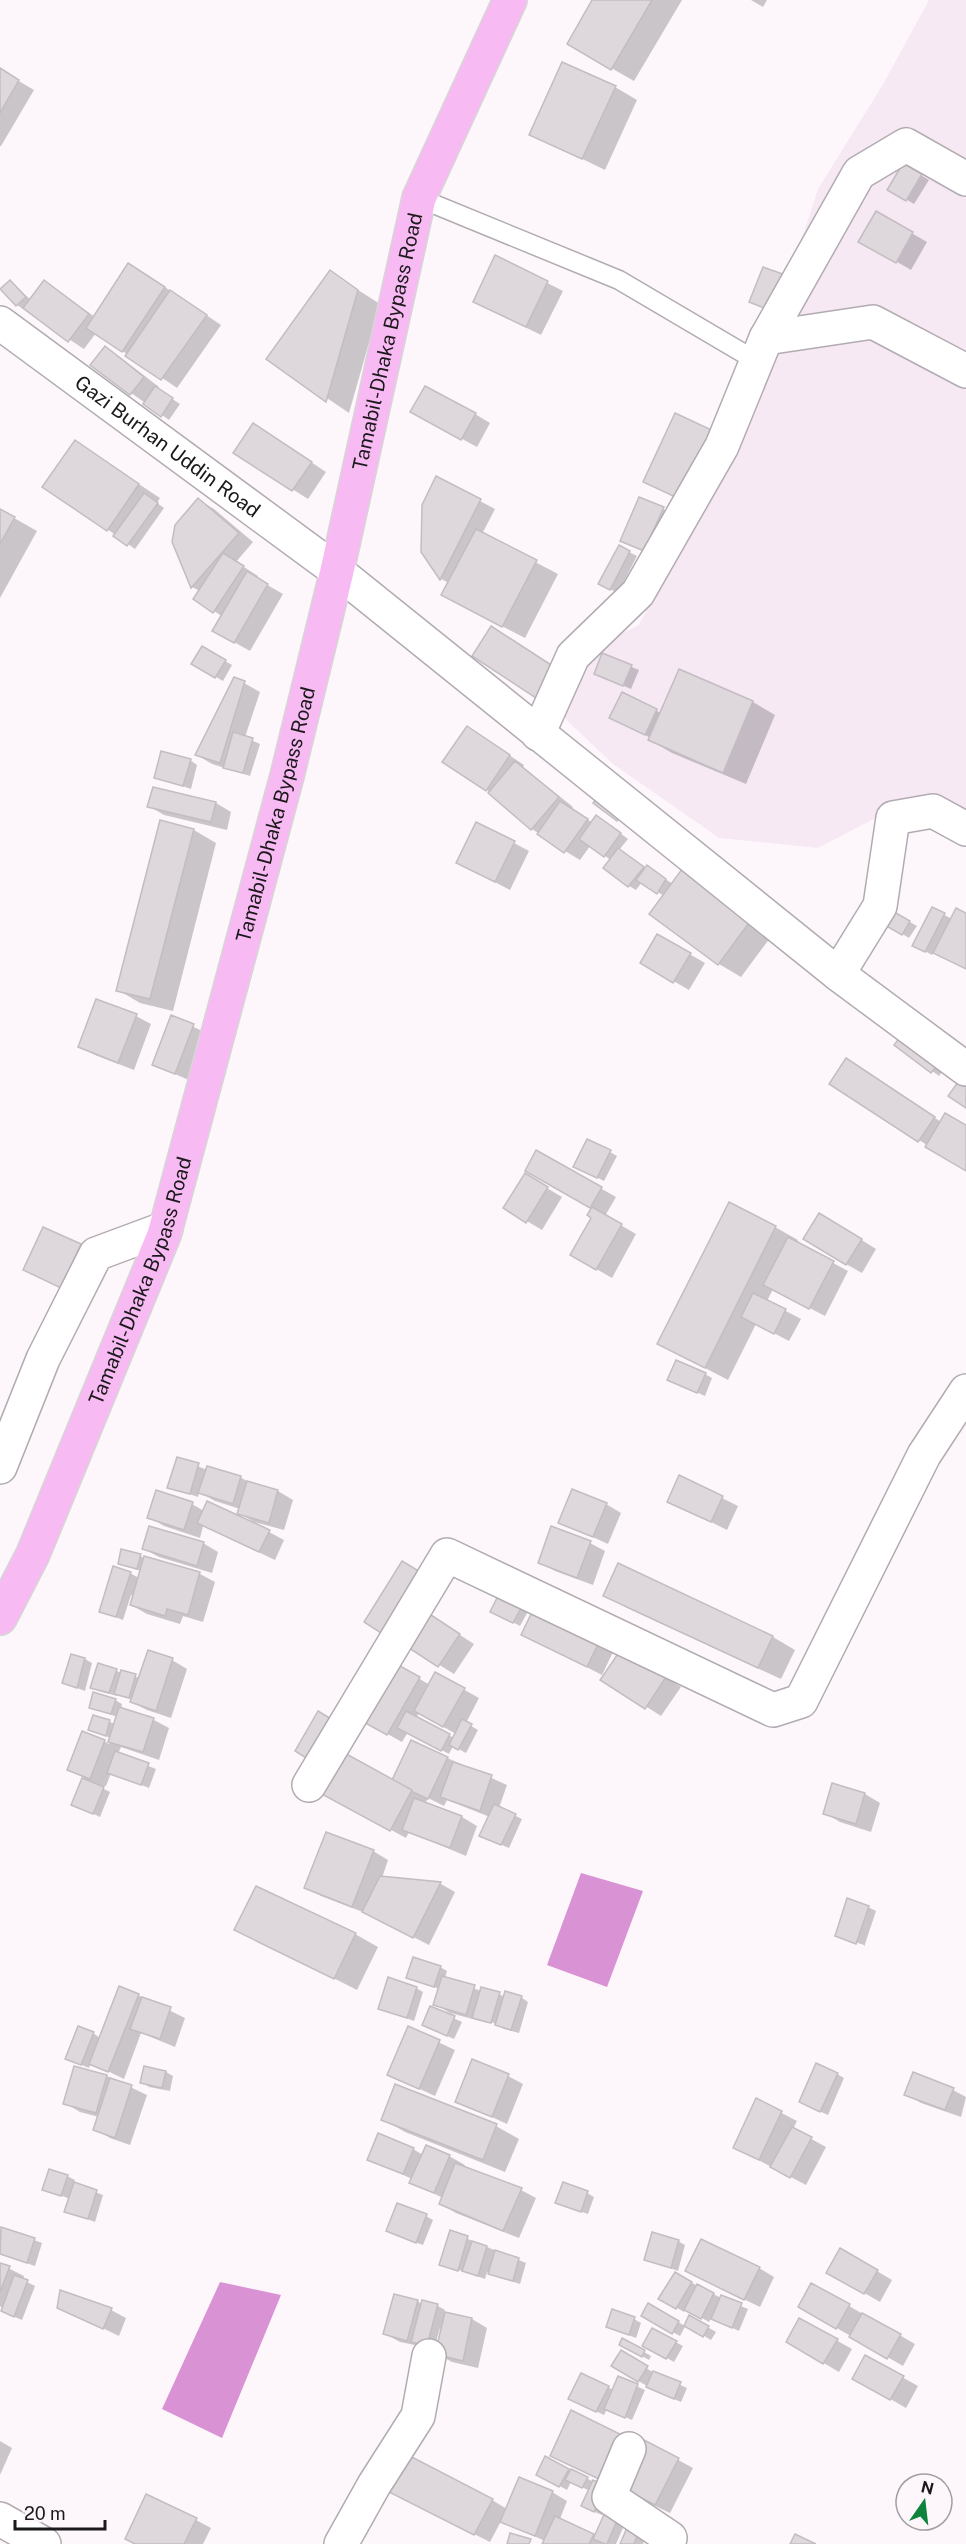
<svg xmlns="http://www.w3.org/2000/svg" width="966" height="2544" font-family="'Public Sans',sans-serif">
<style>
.built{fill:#f6e9f4}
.water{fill:#d992d3}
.shadow{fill:#0003;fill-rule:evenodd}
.building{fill:#ded8dd;stroke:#c3bdc2;stroke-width:1.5}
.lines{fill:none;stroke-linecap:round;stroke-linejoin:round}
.service-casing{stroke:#b2acb2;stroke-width:21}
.minor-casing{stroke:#b2acb2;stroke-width:36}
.tertiary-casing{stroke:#b2acb2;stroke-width:36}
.trunk-casing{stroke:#d6d6d6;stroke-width:36}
.service{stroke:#fff;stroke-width:18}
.minor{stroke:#fff;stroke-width:33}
.tertiary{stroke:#fff;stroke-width:33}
.trunk{stroke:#f8baf3;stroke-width:33}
.labels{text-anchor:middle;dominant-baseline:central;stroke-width:4.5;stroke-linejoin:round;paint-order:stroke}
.street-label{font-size:20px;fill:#1b191b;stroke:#fdf7fc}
</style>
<rect width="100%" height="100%" fill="#fdf7fc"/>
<polygon class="built" points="929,0 966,0 966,818 916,797 818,848 719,838 613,764 559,713 565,690 600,644 639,625 736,438 818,189 882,86"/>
<g class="water">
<polygon points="581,1873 643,1891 607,1987 547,1965"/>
<polygon points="220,2282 281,2295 222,2438 162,2409"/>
</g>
<g class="shadow">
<polygon points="594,0 682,0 634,81 569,44"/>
<polygon points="751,0 767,0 763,7"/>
<polygon points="0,70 34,90 1,146 0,146"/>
<polygon points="615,87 637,100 605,170 531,134"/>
<polygon points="904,165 929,180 914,204 889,189"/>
<polygon points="877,213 927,242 911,270 861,241"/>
<polygon points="496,257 563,291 541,335 490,310"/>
<polygon points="330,272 380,304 349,413 268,358"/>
<polygon points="144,273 221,325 177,388 96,333 84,349 17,305 3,290 10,282 31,300 45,282 95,317"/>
<polygon points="105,348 120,357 159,387 157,389 180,404 169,420 92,365"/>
<polygon points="475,414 490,423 477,447 427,420"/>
<polygon points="269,434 326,472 308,499 235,453"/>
<polygon points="75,442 160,498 157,503 164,508 135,549 107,529"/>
<polygon points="199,500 214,509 253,542 236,562 258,576 257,579 283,594 250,651 214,631 223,617 214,611 200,591 192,587"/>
<polygon points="480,501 495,509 482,534 558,574 525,638 466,608 449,583 441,579 422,551"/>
<polygon points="663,509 678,517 660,559 622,540"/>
<polygon points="0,510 37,531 0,598"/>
<polygon points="619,547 637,556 618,593 600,584"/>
<polygon points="202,648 232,665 223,681 193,664"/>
<polygon points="603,655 639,670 631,689 596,674"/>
<polygon points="679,671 753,702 775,715 746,784 672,753 650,740 651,738 611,718 623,694 661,713"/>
<polygon points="244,683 260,692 245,737 260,744 250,776 212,764 197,755"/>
<polygon points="482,737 524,765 523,767 573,807 571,809 593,823 604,821 628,839 619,850 646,869 654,872 673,884 776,930 741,977 719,964 651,914 664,896 642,882 636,890 629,886 605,868 611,860 590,846 580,860 565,851 532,829 487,790"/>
<polygon points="190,760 197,765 191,789 156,777"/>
<polygon points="154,788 216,803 231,812 227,830 164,815 149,806"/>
<polygon points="194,830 216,843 173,1011 140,1003 118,990"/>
<polygon points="514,843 529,851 510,890 458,863"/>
<polygon points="933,909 952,919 966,914 966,969 934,952 932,955 921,949"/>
<polygon points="890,911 917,926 909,938 883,922"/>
<polygon points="658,936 705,963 689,990 642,963"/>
<polygon points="136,1016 151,1024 134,1070 95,1055 80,1046"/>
<polygon points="172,1017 209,1034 191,1081 154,1065"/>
<polygon points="896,1045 949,1062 939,1076"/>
<polygon points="862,1069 941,1122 966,1127 966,1170 919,1140"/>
<polygon points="537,1152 616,1197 605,1216 636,1234 612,1278 572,1255 593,1217 593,1208 527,1170"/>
<polygon points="610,1152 617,1156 604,1181 582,1170"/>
<polygon points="525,1175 562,1197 542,1230 505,1208"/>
<polygon points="835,1223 876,1249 862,1273 846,1264"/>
<polygon points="775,1227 798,1240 796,1243 848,1271 825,1316 773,1289 767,1301 801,1319 789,1341 756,1324 728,1380 659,1344"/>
<polygon points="44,1229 96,1254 77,1295 25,1269"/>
<polygon points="705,1374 712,1378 705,1396 676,1383"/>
<polygon points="178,1458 207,1470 240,1477 252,1484 278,1491 293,1500 284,1530 254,1522 239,1513 240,1509 215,1501 199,1492 198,1497 169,1487"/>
<polygon points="680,1477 738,1506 727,1530 669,1501"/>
<polygon points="192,1504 204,1511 269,1532 284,1540 275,1560 203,1526 200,1538 164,1526 149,1517"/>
<polygon points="606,1504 621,1513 608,1544 560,1522"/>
<polygon points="203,1543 218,1552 212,1573 159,1557 144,1549"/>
<polygon points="590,1543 605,1551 593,1585 555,1571 540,1562"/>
<polygon points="122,1551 200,1574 215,1582 203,1622 183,1616 180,1624 147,1614 131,1605 134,1596 131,1595 123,1620 100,1611 130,1573 139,1578 141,1571 119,1563"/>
<polygon points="618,1565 773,1637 795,1650 781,1679 627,1608 605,1595"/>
<polygon points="501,1592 530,1608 520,1626 499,1615"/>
<polygon points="534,1612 613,1652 602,1675 522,1634"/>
<polygon points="443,1624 474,1644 454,1674 409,1646"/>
<polygon points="85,1659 92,1663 85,1691 64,1683"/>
<polygon points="637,1659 681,1687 661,1716 603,1679"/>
<polygon points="172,1660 187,1669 171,1718 147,1710 132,1702 133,1700 117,1694 117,1696 99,1691 92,1687 116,1671 140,1678"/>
<path d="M392 1663 430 1685 436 1674 479 1698 466 1723 478 1730 466 1753 453 1746 449 1754 408 1732 402 1742 360 1719ZM419 1713 456 1734 454 1738 416 1718Z"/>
<polygon points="115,1700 122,1704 121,1709 154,1720 169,1728 159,1760 121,1747 118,1754 156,1769 149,1788 111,1773 106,1786 98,1786 110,1792 100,1817 73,1804 84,1778 69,1769 104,1741 109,1744 111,1738 90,1730 94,1716 115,1724 117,1717 91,1707"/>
<polygon points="412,1742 507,1785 499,1808 522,1819 509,1848 488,1839 490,1817 447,1800 444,1806 428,1798 425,1804 462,1817 477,1826 466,1856 409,1832 406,1838 336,1800 340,1753 393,1782"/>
<polygon points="833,1785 865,1794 880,1803 871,1832 840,1822 825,1813"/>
<polygon points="373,1851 388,1860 382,1878 441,1884 455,1892 429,1945 368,1914 321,1896 306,1888"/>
<polygon points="868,1907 876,1911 864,1947 864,1945 837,1936"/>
<polygon points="236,1929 355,1934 378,1947 357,1990"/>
<polygon points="440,1967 447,1971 445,1978 481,1991 499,1994 505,1997 521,1997 528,2002 519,2033 504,2029 485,2018 484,2020 488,2023 450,2013 435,2004 439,1989 408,1977"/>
<polygon points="416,1988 423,1992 414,2021 379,2008"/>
<polygon points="138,1995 185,2018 175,2047 141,2033 124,2079 91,2063 89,2068 67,2059 93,2033 100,2038"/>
<polygon points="431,2008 462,2022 454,2039 431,2029"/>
<polygon points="408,2028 455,2050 435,2096 389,2075"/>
<polygon points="75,2067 107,2076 147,2095 130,2145 110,2138 95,2129 99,2117 80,2112 65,2103"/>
<polygon points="145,2068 166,2072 173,2076 170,2091 149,2087 142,2082"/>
<polygon points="837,2074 844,2078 828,2115 808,2106"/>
<polygon points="508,2076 523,2084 507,2124 457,2101"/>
<polygon points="953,2090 966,2097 961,2117 921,2103 906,2094"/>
<polygon points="757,2100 797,2121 793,2129 826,2147 806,2185 735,2148"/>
<polygon points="383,2119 496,2126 519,2139 505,2172 405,2132"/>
<polygon points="413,2149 423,2155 449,2156 465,2165 463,2168 521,2190 536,2198 519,2238 456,2213 441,2204 443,2198 411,2182 412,2179 369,2159"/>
<polygon points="67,2176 75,2180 73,2184 103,2195 95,2222 66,2211 70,2199 44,2189"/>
<polygon points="587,2193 594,2197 588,2214 564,2206"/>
<polygon points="426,2216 433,2220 423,2245 395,2235"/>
<polygon points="2,2228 42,2243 35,2266 0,2254"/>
<polygon points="451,2232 526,2263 520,2284 497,2277 487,2272 485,2279 441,2264"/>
<polygon points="678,2241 685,2245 678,2271 645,2259"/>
<polygon points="841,2250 892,2280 880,2302 828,2272"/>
<polygon points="0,2264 24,2276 23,2280 35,2286 22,2320 10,2315 0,2306"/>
<polygon points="759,2268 774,2277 760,2307 702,2279"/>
<polygon points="675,2274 721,2298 748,2309 739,2331 711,2318 709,2322 686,2309 684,2312 660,2298"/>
<polygon points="417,2301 423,2305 423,2302 438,2306 445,2310 444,2313 472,2319 487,2328 478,2368 452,2362 437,2354 442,2329 440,2328 434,2349 400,2342 385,2334"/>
<polygon points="649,2305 685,2326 690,2317 716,2332 711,2340 686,2325 680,2336 643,2316"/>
<polygon points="849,2306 915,2344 903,2366 800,2307"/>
<polygon points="59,2307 111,2310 126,2318 119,2336"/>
<polygon points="634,2319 641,2323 636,2338 608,2327"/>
<polygon points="800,2320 852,2349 839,2372 788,2342"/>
<polygon points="653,2330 683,2346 674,2362 644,2345"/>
<polygon points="623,2340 651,2356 649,2360 621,2344"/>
<polygon points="622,2352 654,2373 687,2388 681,2402 655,2391 614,2366"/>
<polygon points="866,2357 918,2386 906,2408 854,2378"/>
<polygon points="618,2378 645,2390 632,2420 607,2409 604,2415 578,2403 608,2387 613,2390"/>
<polygon points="624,2437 643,2441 693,2468 670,2513 567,2464"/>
<polygon points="0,2441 12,2448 0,2475"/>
<polygon points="546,2458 612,2491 602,2515 590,2510 590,2491 571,2482 567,2490 545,2478"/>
<polygon points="552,2492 567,2501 560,2519 596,2537 607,2512 626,2521 616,2544 543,2544 545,2541 501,2521 490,2542 404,2499 492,2500 507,2509"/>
<polygon points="196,2520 211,2528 203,2544 136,2544"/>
<polygon points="630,2525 647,2533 643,2544 622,2544"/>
</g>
<g class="building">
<polygon points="592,0 652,0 611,70 567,44"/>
<polygon points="562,62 616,86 582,159 529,135"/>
<polygon points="0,68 19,80 0,113"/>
<polygon points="903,163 922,174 906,201 887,190"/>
<polygon points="876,211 913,232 896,263 858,242"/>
<polygon points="495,255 548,281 526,327 473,302"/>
<polygon points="128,263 165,287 122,352 86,328"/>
<polygon points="763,267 788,276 774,312 749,302"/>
<polygon points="330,270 358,290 326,402 266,359"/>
<polygon points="10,280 26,297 16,306 0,289"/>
<polygon points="44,280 89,314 68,342 23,308"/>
<polygon points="170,290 207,315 161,380 125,356"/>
<polygon points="105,346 144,377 130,395 90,365"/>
<polygon points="155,386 173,398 161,417 143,404"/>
<polygon points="425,386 476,413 461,440 410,412"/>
<polygon points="675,413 716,432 684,501 643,482"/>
<polygon points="253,423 312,462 292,491 233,453"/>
<polygon points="75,440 139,484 107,531 42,487"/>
<polygon points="436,476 481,499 440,580 421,552 422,505"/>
<polygon points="144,493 158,503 127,546 113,536"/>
<polygon points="639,497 664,507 644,551 620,541"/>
<polygon points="198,498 239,533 191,588 172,542 175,525"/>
<polygon points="0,509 15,517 0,544"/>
<polygon points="476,529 537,560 502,627 441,595"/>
<polygon points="619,545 630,551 610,590 598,584"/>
<polygon points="223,553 244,566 213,613 193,599"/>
<polygon points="247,571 268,584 234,643 212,631"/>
<polygon points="491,626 562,672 542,702 472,656"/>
<polygon points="202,646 226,660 215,678 191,664"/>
<polygon points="602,653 632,665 623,686 594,674"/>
<polygon points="679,669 753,701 723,773 648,740"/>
<polygon points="234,677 245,681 220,763 195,755"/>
<polygon points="622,692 657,709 645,735 609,718"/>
<polygon points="467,726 510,755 486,791 442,762"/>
<polygon points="233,732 253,738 243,773 223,768"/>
<polygon points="161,751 191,759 183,786 154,778"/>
<polygon points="515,761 559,797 531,830 488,793"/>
<polygon points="153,787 216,802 211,822 147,807"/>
<polygon points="602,791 626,809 617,821 593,803"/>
<polygon points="560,801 588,819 564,853 537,834"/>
<polygon points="596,815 621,833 604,857 579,839"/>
<polygon points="160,820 194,829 150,999 116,991"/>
<polygon points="476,822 515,841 495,882 456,863"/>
<polygon points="618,848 644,867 628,887 603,868"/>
<polygon points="647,865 666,879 657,894 636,880"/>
<polygon points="685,865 754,916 718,965 649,914"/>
<polygon points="932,907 945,913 925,952 912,946"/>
<polygon points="956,908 966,913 966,969 933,953"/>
<polygon points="889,909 910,921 902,935 881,923"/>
<polygon points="657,934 691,953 673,983 640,963"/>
<polygon points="96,999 137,1014 118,1063 78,1047"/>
<polygon points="171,1015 194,1024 175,1074 152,1065"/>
<polygon points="906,1029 943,1057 931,1073 894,1045"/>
<polygon points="846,1058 935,1117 918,1142 829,1084"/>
<polygon points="963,1075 966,1077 966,1108 948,1096"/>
<polygon points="945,1113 966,1125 966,1171 925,1147"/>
<polygon points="587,1139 611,1150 597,1178 573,1167"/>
<polygon points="536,1150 602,1187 590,1208 525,1171"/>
<polygon points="525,1173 548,1187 526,1223 503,1208"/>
<polygon points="729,1202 776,1226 705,1368 657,1344"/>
<polygon points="592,1207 622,1224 596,1270 570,1255 591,1218 587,1215"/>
<polygon points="819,1213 862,1239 846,1265 803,1239"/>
<polygon points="43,1227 81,1244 61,1288 23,1270"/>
<polygon points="788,1237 834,1261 809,1309 763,1285"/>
<polygon points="753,1293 786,1309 774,1334 741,1317"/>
<polygon points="676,1360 706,1373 697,1393 667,1380"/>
<polygon points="177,1457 199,1463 190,1494 167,1488"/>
<polygon points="207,1466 241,1476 233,1504 198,1493"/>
<polygon points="679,1475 723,1496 711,1522 667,1502"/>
<polygon points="247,1481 278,1490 269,1523 237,1514"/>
<polygon points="572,1489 607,1503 593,1537 558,1523"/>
<polygon points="156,1490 193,1502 184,1530 147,1518"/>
<polygon points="207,1501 270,1530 259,1552 197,1523"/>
<polygon points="149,1526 204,1542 197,1566 142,1549"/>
<polygon points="551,1526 591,1541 577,1578 538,1563"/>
<polygon points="121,1549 141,1554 137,1569 118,1564"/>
<polygon points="144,1556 200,1572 188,1615 167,1609 165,1616 130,1605"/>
<polygon points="402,1561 422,1573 384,1635 364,1622"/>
<polygon points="618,1563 773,1636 758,1668 603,1596"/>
<polygon points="113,1566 131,1572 116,1617 99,1612"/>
<polygon points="501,1590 524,1602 513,1623 490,1612"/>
<polygon points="533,1610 599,1642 587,1667 521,1635"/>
<polygon points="428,1613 460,1634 438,1667 406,1646"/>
<polygon points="622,1648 666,1677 645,1709 600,1680"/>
<polygon points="148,1650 173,1658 156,1711 130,1702"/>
<polygon points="71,1654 85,1658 77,1688 62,1683"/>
<polygon points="391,1661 420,1677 387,1735 358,1719"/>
<polygon points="98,1663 117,1669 109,1693 90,1688"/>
<polygon points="121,1670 136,1674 129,1698 114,1694"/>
<polygon points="435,1672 465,1688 443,1727 414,1711"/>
<polygon points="93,1692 116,1699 111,1714 89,1708"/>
<polygon points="119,1707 154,1718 143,1752 108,1742"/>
<polygon points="318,1711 338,1723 314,1763 295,1751"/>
<polygon points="406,1711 450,1734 441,1751 397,1728"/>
<polygon points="93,1715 110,1720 106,1736 88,1730"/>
<polygon points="462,1719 472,1724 458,1750 449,1745"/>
<polygon points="82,1731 105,1740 90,1779 67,1770"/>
<polygon points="411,1740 448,1757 428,1799 391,1782"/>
<polygon points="115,1751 149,1763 141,1785 107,1773"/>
<polygon points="341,1751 412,1790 390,1831 318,1792"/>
<polygon points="453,1762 492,1775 480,1811 440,1797"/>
<polygon points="82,1778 104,1787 93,1814 71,1805"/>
<polygon points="832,1783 865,1793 856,1824 823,1814"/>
<polygon points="414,1798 462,1816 450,1848 402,1830"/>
<polygon points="494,1804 516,1814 501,1845 479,1836"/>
<polygon points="326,1832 374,1850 352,1907 304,1888"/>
<polygon points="380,1876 441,1882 413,1938 362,1912"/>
<polygon points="256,1886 356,1933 334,1979 234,1930"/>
<polygon points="847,1898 869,1906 856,1944 835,1936"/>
<polygon points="413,1957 441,1966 434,1987 406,1978"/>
<polygon points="442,1976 475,1985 466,2015 433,2005"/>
<polygon points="388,1977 417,1987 407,2018 378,2009"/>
<polygon points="119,1986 139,1994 108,2072 89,2064"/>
<polygon points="481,1987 500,1992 491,2023 472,2018"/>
<polygon points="505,1991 522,1996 511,2030 495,2025"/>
<polygon points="142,1997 171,2007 160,2039 130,2029"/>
<polygon points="430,2006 455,2016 447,2036 422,2025"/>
<polygon points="78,2026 94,2032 81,2065 65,2059"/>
<polygon points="408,2026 440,2040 419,2089 387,2075"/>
<polygon points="472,2059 509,2074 492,2117 455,2102"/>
<polygon points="816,2063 838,2073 820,2112 799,2102"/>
<polygon points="74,2066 107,2075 96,2113 63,2104"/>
<polygon points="144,2066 166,2071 162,2088 140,2083"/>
<polygon points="913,2072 954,2088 945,2110 904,2095"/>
<polygon points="110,2078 132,2085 115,2138 93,2130"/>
<polygon points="395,2084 497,2124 483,2160 381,2120"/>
<polygon points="756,2098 782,2111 759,2160 733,2148"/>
<polygon points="792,2127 812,2137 790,2178 770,2167"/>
<polygon points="378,2133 414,2148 403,2174 367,2160"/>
<polygon points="426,2145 450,2155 434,2193 409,2183"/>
<polygon points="455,2163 522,2188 503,2231 439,2204"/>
<polygon points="49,2169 68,2175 61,2196 42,2190"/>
<polygon points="74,2182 97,2190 88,2219 64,2212"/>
<polygon points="563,2182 588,2191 581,2212 555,2203"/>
<polygon points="397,2203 427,2214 416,2243 386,2231"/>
<polygon points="1,2227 35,2238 27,2263 0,2254"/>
<polygon points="450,2230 468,2236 458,2271 439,2265"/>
<polygon points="652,2232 679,2240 671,2268 644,2260"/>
<polygon points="701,2239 760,2267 744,2300 685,2271"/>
<polygon points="472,2241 487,2246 478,2276 462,2271"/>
<polygon points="840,2248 878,2270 864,2294 826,2273"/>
<polygon points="495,2250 519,2258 513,2281 488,2274"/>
<polygon points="0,2263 10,2266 0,2292"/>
<polygon points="675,2272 692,2282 676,2309 658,2299"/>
<polygon points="14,2275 28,2280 14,2317 1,2311"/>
<polygon points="811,2283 850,2304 836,2329 798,2307"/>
<polygon points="697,2284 714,2293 701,2319 684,2310"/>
<polygon points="60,2290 112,2308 103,2329 57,2308"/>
<polygon points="394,2294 418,2300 407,2341 383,2334"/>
<polygon points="721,2295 742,2303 732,2328 711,2319"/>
<polygon points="422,2300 438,2304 427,2346 411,2342"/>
<polygon points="648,2303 679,2321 672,2334 641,2316"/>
<polygon points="612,2309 635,2317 629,2335 606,2327"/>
<polygon points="445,2312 472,2318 463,2361 435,2354"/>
<polygon points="862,2313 901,2334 887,2359 849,2337"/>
<polygon points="689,2315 709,2326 703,2337 684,2326"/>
<polygon points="799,2318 838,2339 823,2364 786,2342"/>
<polygon points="652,2328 677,2341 666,2359 642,2346"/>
<polygon points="622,2338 645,2350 642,2357 619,2345"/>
<polygon points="621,2350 648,2366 638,2382 611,2366"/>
<polygon points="865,2355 904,2376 890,2400 852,2379"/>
<polygon points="653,2371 681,2382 674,2399 646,2387"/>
<polygon points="581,2373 609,2386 596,2412 568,2399"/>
<polygon points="618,2376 638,2384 625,2418 604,2409"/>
<polygon points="571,2410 624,2436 603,2481 550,2456"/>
<polygon points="642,2439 679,2458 655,2505 618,2486"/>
<polygon points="406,2454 493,2499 474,2535 387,2491"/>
<polygon points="545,2456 569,2469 559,2487 536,2475"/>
<polygon points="571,2469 588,2477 582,2488 565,2480"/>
<polygon points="519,2477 553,2491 535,2536 500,2522"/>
<polygon points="593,2480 606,2486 594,2512 581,2506"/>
<polygon points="146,2494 197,2518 184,2544 135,2544 125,2539"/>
<polygon points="606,2510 619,2516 607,2544 605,2544 593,2539"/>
<polygon points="555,2516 594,2534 589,2544 542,2544"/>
<polygon points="629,2523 640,2528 634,2544 620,2544"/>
<polygon points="510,2533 531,2539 529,2544 507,2544"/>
<polygon points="795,2534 816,2544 790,2544"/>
</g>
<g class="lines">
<defs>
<polyline id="service" points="419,198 619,280 748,356"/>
<g id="minor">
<polyline points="766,338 873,322 966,371"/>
<polyline points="538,734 573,656 638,593 722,446 766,338 859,173 906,145 966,179"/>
<polyline points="838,974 880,906 893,818 933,811 966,829"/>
<polyline points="0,1467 43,1359 96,1254 166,1228"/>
<polyline points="309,1785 447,1555 773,1710 801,1701 924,1455 966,1391"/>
<polyline points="629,2449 609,2497 670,2538 667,2544"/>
<polyline points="0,2519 44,2544"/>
<polyline points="341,2544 374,2485 418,2416 429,2356"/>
</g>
<g id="tertiary">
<path id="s1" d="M0 323 337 571 838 974 966 1069"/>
</g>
<g id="trunk">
<path id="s2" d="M0 1618 33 1554 164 1235 287 776 337 571 419 198 510 0"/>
</g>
</defs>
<use href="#service" class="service-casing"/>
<use href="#minor" class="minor-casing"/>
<use href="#tertiary" class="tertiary-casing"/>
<use href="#trunk" class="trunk-casing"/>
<use href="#service" class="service"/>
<use href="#minor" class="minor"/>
<use href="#tertiary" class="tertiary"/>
<use href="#trunk" class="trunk"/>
</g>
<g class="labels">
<g class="street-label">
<text stroke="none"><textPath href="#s2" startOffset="1338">Tamabil-Dhaka Bypass Road</textPath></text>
<text stroke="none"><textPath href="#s1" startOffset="208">Gazi Burhan Uddin Road</textPath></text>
<text stroke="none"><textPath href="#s2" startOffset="852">Tamabil-Dhaka Bypass Road</textPath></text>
<text stroke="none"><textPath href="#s2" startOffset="366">Tamabil-Dhaka Bypass Road</textPath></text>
</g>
</g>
<g transform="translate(924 2502) rotate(14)"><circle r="28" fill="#fdf7fc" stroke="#a39ea2" stroke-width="1.5"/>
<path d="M0-4.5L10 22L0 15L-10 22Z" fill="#0e833b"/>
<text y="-9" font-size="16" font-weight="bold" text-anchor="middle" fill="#1b191b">N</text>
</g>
<path d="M15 2520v9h90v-9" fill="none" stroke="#1b191b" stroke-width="3"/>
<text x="24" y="2520" font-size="18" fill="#1b191b" stroke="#fdf7fc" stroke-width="4.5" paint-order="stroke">20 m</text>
</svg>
